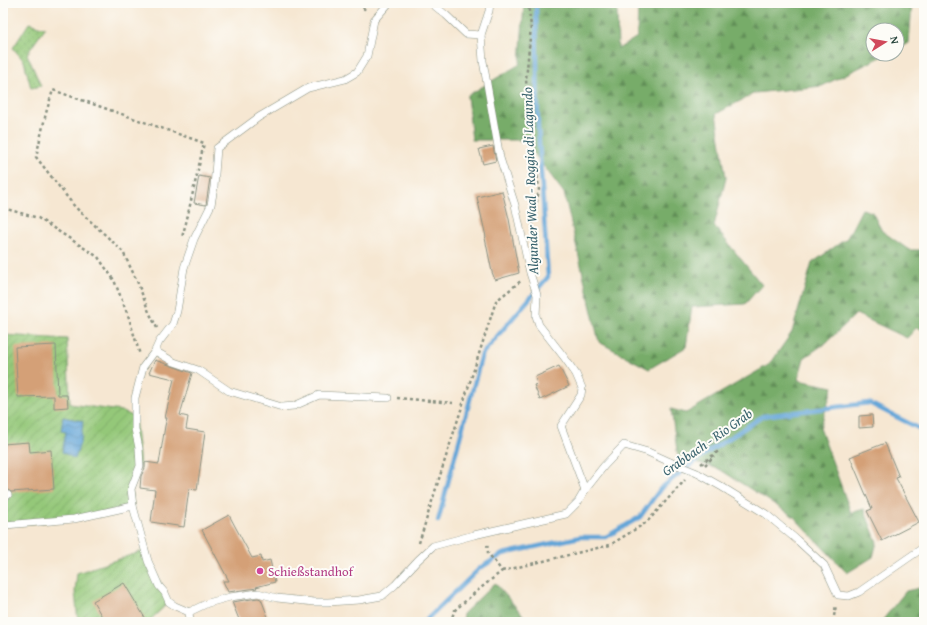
<svg xmlns="http://www.w3.org/2000/svg" width="927" height="625" font-family="'Gentium Book Plus',serif">
<style>
.grass{fill:url(#grass-dots);stroke:#5a8256}
.forest{fill:url(#forest-firs);stroke:#4b744e}
.garden{fill:url(#garden-furrows);stroke:#5a8256}
.water{fill:url(#water-waves);stroke:#427286}
.lines{fill:none;stroke-linecap:round;stroke-linejoin:round}
.stream{stroke:#65a6d8;stroke-width:4.5}
.building{fill:#d4a077}
.lane-casing{stroke:#8a9283;stroke-width:8}
.path{stroke:#8a9283;stroke-width:2.5;stroke-dasharray:3 3;stroke-linecap:butt}
.lane{stroke:#fff;stroke-width:7}
.lane-bridge-casing{stroke:#8a9283;stroke-width:8;stroke-linecap:butt}
.lane-bridge{stroke:#fff;stroke-width:7}
.hotel-dot{fill:#d1479c;stroke:#fdfcf7;stroke-width:1.5}
.labels{text-anchor:middle;dominant-baseline:central;stroke-width:4;stroke-linejoin:round;paint-order:stroke}
.hotel-label{font-size:13px;fill:#b23c85;stroke:#fdfcf7;text-anchor:start}
.water-label{font-size:14px;font-style:italic;fill:#38626d;stroke:#fdfcf7}
</style>
<defs>
<pattern id="grass-dots" width="8" height="8" patternUnits="userSpaceOnUse"><rect width="8" height="8" fill="#94c879"/><path d="M2 2h.1M6 6h.1" fill="none" stroke="#78a464" stroke-width="1.8" stroke-linecap="round"/></pattern>
<pattern id="forest-firs" width="22" height="20" patternUnits="userSpaceOnUse"><rect width="22" height="20" fill="#77ac69"/><path d="M5 1l3.5 6h-7zM16 11l3.5 6h-7z" fill="#618d57"/></pattern>
<pattern id="garden-furrows" width="10" height="10" patternUnits="userSpaceOnUse"><rect width="10" height="10" fill="#94c879"/><path d="M-1 1l2-2M0 10L10 0M9 11l2-2" fill="none" stroke="#78a464"/></pattern>
<pattern id="water-waves" width="16" height="10" patternUnits="userSpaceOnUse"><rect width="16" height="10" fill="#65a6d8"/><path d="M0 5q4-4 8 0t8 0" fill="none" stroke="#5388b0"/></pattern>
</defs>
<rect width="100%" height="100%" fill="#fdfcf7"/>
<filter id="ink" filterUnits="userSpaceOnUse"><feTurbulence type="fractalNoise" baseFrequency=".025" numOctaves="2"/><feDisplacementMap in="SourceGraphic" scale="8" xChannelSelector="R" yChannelSelector="G"/><feConvolveMatrix kernelMatrix="1 2 1 2 8 2 1 2 1" color-interpolation-filters="sRGB"/></filter>
<filter id="wash" filterUnits="userSpaceOnUse"><feTurbulence type="fractalNoise" baseFrequency=".012" numOctaves="4" result="noise"/><feDisplacementMap in="SourceGraphic" scale="16" xChannelSelector="R" yChannelSelector="G"/><feGaussianBlur stdDeviation="0.9" result="paint"/><feColorMatrix in="noise" values="0 0 0 0 0 0 0 0 0 0 0 0 0 0 0 0 0 1.4 0 .05"/><feComposite in="paint" operator="in"/></filter>
<g filter="url(#wash)">
<rect width="100%" height="100%" fill="#f6e7d2"/>
<polygon class="grass" points="29,23 45,28 27,54 41,86 31,88 24,61 13,48"/>
<g class="forest">
<polygon points="524,3 618,3 617,12 618,49 637,37 638,3 912,3 909,43 897,49 897,30 873,30 873,54 887,54 822,86 755,93 716,114 726,178 714,226 762,285 745,304 692,307 686,347 649,369 599,342 564,193 524,140 472,140 467,96 520,64"/>
<polygon points="862,209 872,212 882,231 909,250 924,250 924,330 916,328 907,338 856,314 827,342 804,358 798,380 833,387 820,428 851,513 864,509 877,542 873,557 847,573 793,516 719,469 678,457 671,409 686,413 770,364 792,332 812,263 847,238"/>
<polygon points="495,583 529,622 462,622 463,614"/>
<polygon points="924,587 924,622 881,622 906,591"/>
</g>
<g class="garden">
<polygon points="3,335 67,339 70,404 121,411 135,417 140,466 131,489 133,506 74,519 3,526"/>
<polygon points="146,550 169,602 148,622 78,622 75,592 77,573"/>
</g>
<polygon class="water" points="63,417 83,421 81,440 75,459 62,452 66,432 61,431"/>
<g class="lines">
<g class="stream">
<polyline points="438,521 482,354 548,277 538,127 536,3"/>
<polyline points="424,622 480,568 503,554 580,537 606,537 640,517 661,488 702,456 763,416 869,403 924,431"/>
</g>
</g>
<g id="blocks">
<g class="building">
<polygon points="493,146 496,161 483,164 479,149"/>
<polygon points="199,176 210,178 206,205 194,203"/>
<polygon points="502,191 509,219 519,273 495,280 492,272 485,238 486,237 477,197"/>
<polygon points="56,345 58,395 67,395 68,407 54,408 54,396 18,397 15,347"/>
<polygon points="155,360 192,373 180,415 188,417 186,429 205,432 197,490 189,489 184,527 151,522 155,490 140,488 141,476 145,468 145,462 159,464 165,426 167,418 165,418 174,379 149,373"/>
<polygon points="559,366 569,386 540,400 534,385 537,384 535,377"/>
<polygon points="872,415 873,427 859,428 859,416"/>
<polygon points="29,442 30,452 51,450 54,489 11,492 8,490 5,491 3,468 3,444"/>
<polygon points="885,443 899,477 896,478 919,522 882,541 867,511 872,509 850,457"/>
<polygon points="229,515 252,558 261,556 262,562 270,560 275,582 256,587 257,588 228,592 223,581 229,581 202,530"/>
<polygon points="124,583 145,618 139,622 105,622 93,601"/>
<polygon points="258,598 261,599 270,622 240,622 232,602"/>
</g>
</g>
</g>
<g filter="url(#ink)">
<use href="#blocks" fill-opacity="0" stroke="#8a9283" stroke-width="1"/>
<g class="lines">
<defs>
<g id="lane">
<polyline points="431,3 446,15 466,34 481,35 489,11 490,3"/>
<polyline points="481,35 483,61 500,158 515,205 530,273 537,295 536,316 539,325 564,357 576,374 582,388 581,395 561,426 585,490"/>
<polyline points="155,351 174,362 198,370 229,391 282,407 294,406 319,395 388,398"/>
<polyline points="697,473 722,487 766,514 797,540 824,565 838,595 849,596 859,592 924,547"/>
<polyline points="3,498 8,495"/>
<polyline points="3,526 5,525 74,519 133,506"/>
<polyline points="189,612 175,606 169,602 165,593 159,586 148,561 133,506 131,489 140,466 139,448 135,429 135,398 143,367 155,351 159,342 173,324 177,311 184,268 194,239 211,205 214,187 217,148 259,117 308,88 345,79 357,72 367,56 374,20 389,3"/>
<polyline points="189,612 208,603 230,597 258,593 277,598 314,602 328,602 359,600 382,596 395,585 418,560 433,546 474,535 566,514 578,502 585,490 604,466 624,445 648,452 670,462"/>
<polyline points="189,612 190,622"/>
</g>
</defs>
<use href="#lane" class="lane-casing"/>
<g class="path">
<polyline points="359,3 367,12"/>
<polyline points="528,3 531,26 526,80 539,189 532,229"/>
<polyline points="3,208 38,218 98,257 114,280 129,318 140,355"/>
<polyline points="157,328 149,312 137,281 123,252 114,243 75,207 36,157 46,113 53,90 204,143 186,223 182,237"/>
<polyline points="397,398 453,403"/>
<polyline points="701,464 720,450"/>
<polyline points="705,465 714,456"/>
<polyline points="419,543 443,466 496,301 522,280"/>
<polyline points="502,571 610,545 647,522 685,480"/>
<polyline points="450,622 455,610 477,591 502,571 488,553 487,542"/>
<polyline points="833,622 836,605"/>
</g>
<use href="#lane" class="lane"/>
<defs>
<polyline id="lane-bridge" points="670,462 697,473"/>
</defs>
<use href="#lane-bridge" class="lane-bridge-casing"/>
<use href="#lane-bridge" class="lane-bridge"/>
</g>
</g>
<circle class="hotel-dot" cx="260" cy="571" r="4"/>
<g class="labels">
<g class="hotel-label">
<text x="268" y="571">Schießstandhof</text>
</g>
<g class="water-label">
<text transform="translate(530 181) rotate(-92)">Algunder Waal - Roggia di Lagundo</text>
<text transform="translate(707 442) rotate(-35)">Grabbach - Rio Grab</text>
</g>
</g>
<rect width="927" height="625" fill="none" stroke="#fdfcf7" stroke-width="16"/>
<g transform="translate(885 42) rotate(79)"><circle r="19" fill="#fdfcf7" stroke="#a4b0a9"/>
<path d="M0-3L7 15L0 10L-7 15Z" fill="#d1495b"/>
<text y="-6" font-size="11" font-weight="bold" text-anchor="middle" fill="#1f3d34">N</text>
</g>
</svg>
